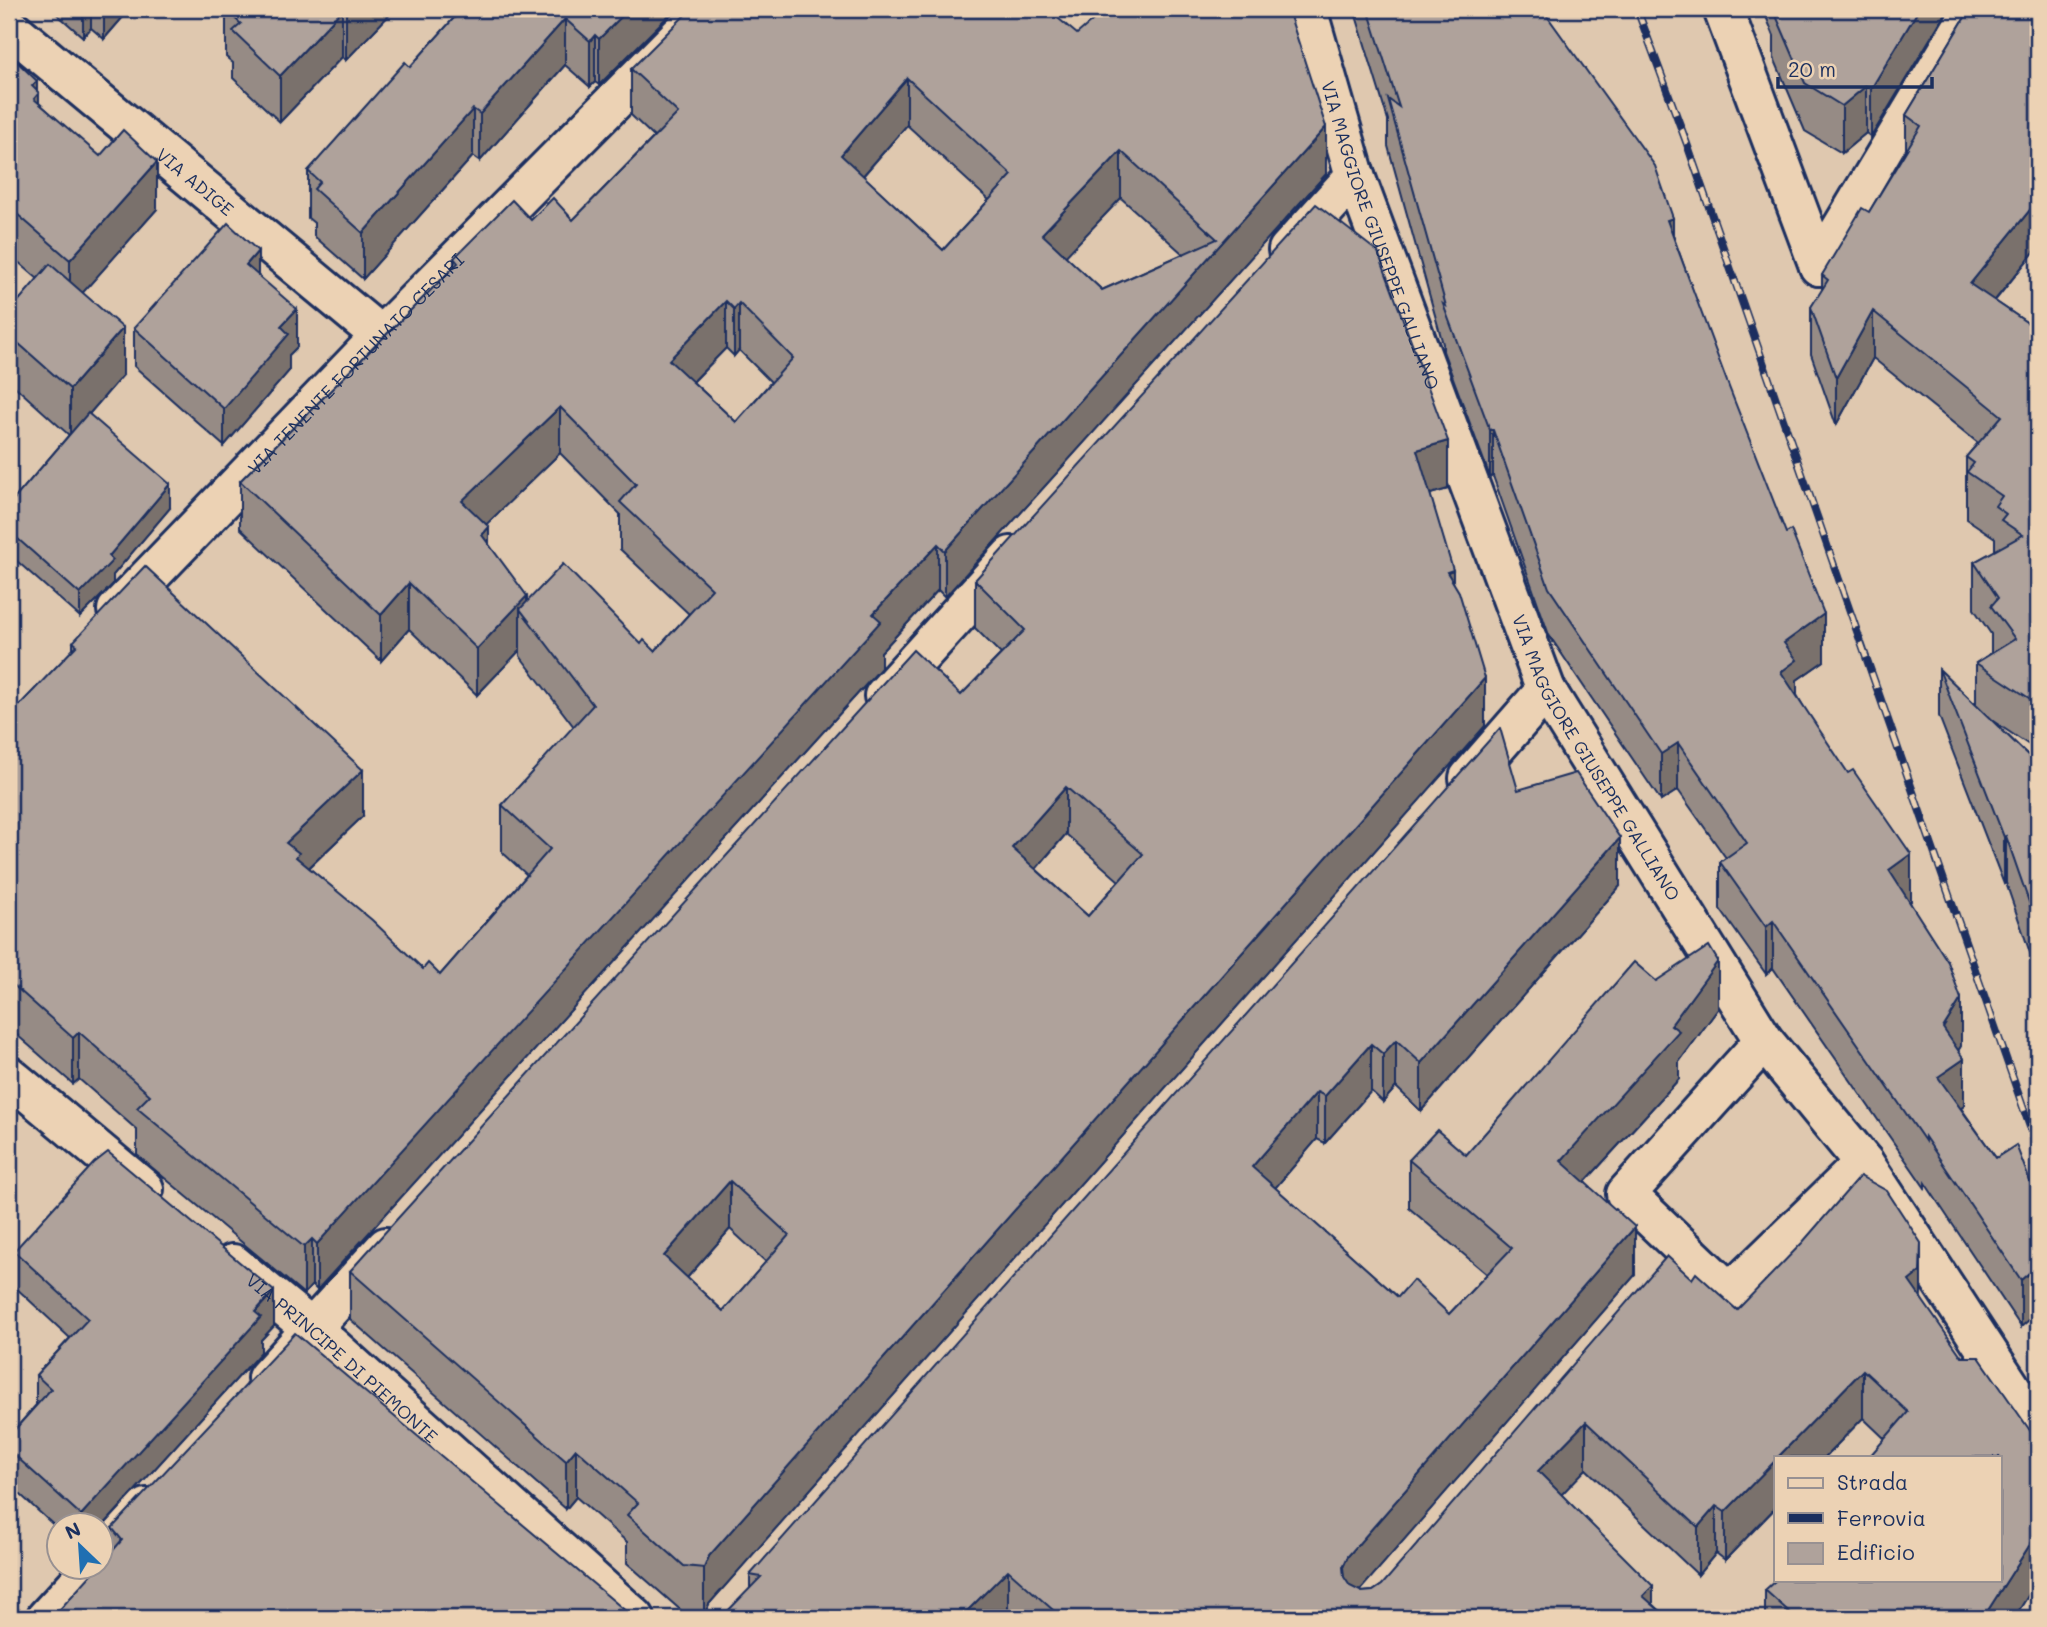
<svg xmlns="http://www.w3.org/2000/svg" width="2047" height="1627" font-family="Mali,sans-serif">
<style>
.lines{fill:none;stroke-linecap:round;stroke-linejoin:round}
.street-casing{stroke:#1b2f5e;stroke-width:44}
.street{stroke:#ecd2b4;stroke-width:38}
.rail-casing{stroke:#1b2f5e;stroke-width:8}
.rail{stroke:#ecd2b4;stroke-width:5;stroke-dasharray:16;stroke-linecap:butt}
.wall{fill:#968b85;stroke:#1b2f5e;stroke-width:2;fill-rule:evenodd}
.shaded-wall{fill:#7a716c;stroke:#1b2f5e;stroke-width:2}
.building{fill:#afa29b;stroke:#1b2f5e;stroke-width:2;fill-rule:evenodd}
.labels{text-anchor:middle;dominant-baseline:central;stroke-width:5;stroke-linejoin:round;paint-order:stroke}
.street-label{font-size:18px;fill:#1b2f5e;stroke:#ecd2b4}
</style>
<rect width="100%" height="100%" fill="#dfc8af"/>
<filter id="ink" filterUnits="userSpaceOnUse"><feTurbulence type="fractalNoise" baseFrequency=".0143" numOctaves="2"/><feDisplacementMap in="SourceGraphic" scale="14" xChannelSelector="R" yChannelSelector="G"/><feConvolveMatrix kernelMatrix="1 2 1 2 8 2 1 2 1" color-interpolation-filters="sRGB"/></filter>
<g filter="url(#ink)">
<g class="lines">
<defs>
<g id="street">
<path id="s1" d="M1307 9 1355 176 1546 690 1764 1041 1864 1163 2038 1429"/>
<polyline points="1723,9 1819,266"/>
<path id="s2" d="M9 27 381 336"/>
<polyline points="1288,250 1355,176"/>
<polyline points="1819,266 1973,9"/>
<path id="s3" d="M117 610 381 336 706 9"/>
<polyline points="884,696 1011,556"/>
<polyline points="1469,778 1546,690"/>
<polyline points="1764,1041 1626,1194 1730,1293 1864,1163"/>
<polyline points="9,1076 144,1189"/>
<path id="s4" d="M233 1264 312 1329 635 1618"/>
<polyline points="267,1378 386,1247"/>
<polyline points="102,1557 147,1508"/>
<polyline points="46,1618 92,1568"/>
</g>
</defs>
<use href="#street" class="street-casing"/>
<use href="#street" class="street"/>
<defs>
<polyline id="rail" points="1637,9 1687,144 2038,1150"/>
</defs>
<use href="#rail" class="rail-casing"/>
<use href="#rail" class="rail"/>
</g>
<g class="wall">
<polygon points="51,9 130,9 104,39 91,28 83,37"/>
<polygon points="395,9 346,60 342,57 280,122 233,78 233,63 226,57 226,10"/>
<polygon points="462,9 675,9 599,85 595,82 590,87 565,65 480,161 473,156 363,279 314,236 314,223 308,218 308,171 410,67"/>
<polygon points="1354,9 1542,9 1673,235 1824,661 1797,680 1797,695 1911,901 1910,902 1961,1046 1958,1051 1964,1106 1961,1108 1996,1158 2038,1202 2021,1327 1925,1183 1925,1188 1773,968 1766,974 1720,909 1720,862 1726,858 1678,790 1661,801 1549,635 1493,476 1490,477 1443,351 1443,344 1388,146 1388,120"/>
<polygon points="1763,9 1948,9 1871,137 1866,133 1842,153 1805,131 1774,58 1774,36"/>
<polygon points="1970,9 2038,247 1995,301 2038,330 2038,751 1993,721 2038,765 2038,976 2006,883 2004,884 1939,716 1939,669 1976,705 1976,663 1991,653 1991,634 1974,609 1974,562 1995,551 1995,538 1967,519 1967,505 1966,504 1966,457 1978,443 1873,358 1836,425 1811,354 1811,307 1822,291 1822,275 1869,212 1906,149 1906,115"/>
<path d="M1077 34 1326 174 945 597 938 590 881 652V668L317 1290 312 1285 304 1294 137 1155V1130L79 1079 73 1084 9 1028V709L12 713 73 650V642L363 816 309 868 423 969 440 975 527 875 502 852V805L574 727 520 656V650L477 695 409 629 381 661 240 528V481L454 267V258L531 220H573L654 137 631 115V69ZM907 125 989 200 943 250 863 176ZM1121 198 1183 254 1102 290 1065 256ZM726 348 734 356 739 350 771 382 736 422 693 382ZM560 453 620 514V549L689 614 655 651 641 644 527 603 489 545 486 524Z"/>
<polygon points="9,54 37,91 39,103 157,209 82,293 123,375 89,414 170,508 113,575 113,584 80,617 9,554 9,505 69,435 9,381 9,312 38,279 9,254"/>
<polygon points="258,276 297,347 289,355 289,371 224,446 134,366 134,328"/>
<path d="M1448 489 1430 494 1453 581 1485 726 709 1604 704 1616 684 1613 627 1563V1542L576 1497 566 1509 350 1319V1271L961 695 1001 654 975 628V580ZM1066 834 1119 881 1088 916 1036 869ZM730 1229 766 1262 723 1311 687 1278Z"/>
<polygon points="1518,790 1620,886 1421,1111 1396,1087 1383,1102 1371,1091 1325,1143 1317,1139 1275,1188 1398,1297 1449,1314 1487,1274 1409,1208 1409,1160 1466,1155 1656,981 1718,1009 1679,1062 1679,1079 1585,1182 1635,1275 1359,1591 1362,1592 1373,1591 1382,1585 1692,1279 1737,1310 1921,1298 2038,1580 2014,1618 1765,1618 1765,1590 2000,1580 1885,1439 1863,1418 1725,1560 1716,1553 1698,1575 1586,1469 1561,1494 1653,1604 1668,1618 721,1618 750,1589 750,1575"/>
<polygon points="14,1251 274,1326 261,1340 261,1352 102,1527 102,1525 60,1525 60,1531 9,1484 9,1436 36,1405 36,1375 70,1338 14,1286"/>
<polygon points="112,1528 634,1618 112,1552"/>
</g>
<g class="shaded-wall">
<polygon points="83,9 91,9 91,28 83,37"/>
<polygon points="104,9 130,9 104,39"/>
<polygon points="351,9 395,9 346,60 346,14"/>
<polygon points="629,9 675,9 599,85 599,39"/>
<polygon points="1919,9 1948,9 1871,137 1871,89"/>
<polygon points="342,10 342,57 280,122 280,76"/>
<polygon points="565,19 565,65 480,161 480,114"/>
<polygon points="595,35 595,82 590,87 590,41"/>
<polygon points="907,78 907,125 841,201 841,155"/>
<polygon points="37,81 37,95 39,93 39,140 32,86"/>
<polygon points="1866,86 1866,133 1842,153 1842,106"/>
<polygon points="473,109 473,156 363,279 363,233"/>
<polygon points="1326,127 1326,174 945,597 945,551"/>
<polygon points="1121,151 1121,198 1042,281 1042,234"/>
<polygon points="157,162 157,209 70,307 70,260"/>
<polygon points="2038,200 2038,247 1970,331 1970,284"/>
<polygon points="1673,218 1673,265 1667,220"/>
<polygon points="258,251 258,289 246,265"/>
<polygon points="726,301 726,348 669,406 669,360"/>
<polygon points="739,303 739,350 734,356 734,309"/>
<polygon points="297,309 297,347 289,355 289,371 224,446 224,409 281,326"/>
<polygon points="1873,311 1873,358 1836,425 1836,378"/>
<polygon points="123,328 123,375 70,436 70,389"/>
<polygon points="560,407 560,453 462,548 462,501"/>
<polygon points="1490,430 1493,430 1493,476 1490,477"/>
<polygon points="1448,441 1448,489 1417,498 1417,450"/>
<polygon points="170,484 170,508 113,575 113,584 80,617 80,594 109,556"/>
<polygon points="489,527 489,574 482,535"/>
<polygon points="938,544 938,590 881,652 881,668 317,1290 317,1244 873,614"/>
<polygon points="1453,570 1453,618 1447,572"/>
<polygon points="409,583 409,629 381,661 381,615"/>
<polygon points="527,596 527,618 520,609 520,650 477,695 477,649"/>
<polygon points="1824,614 1824,661 1797,680 1797,707 1781,672 1784,643"/>
<polygon points="1485,678 1485,726 709,1604 704,1616 704,1568 709,1556"/>
<polygon points="1678,743 1678,790 1661,801 1661,754"/>
<polygon points="363,770 363,816 299,877 286,843"/>
<polygon points="1066,787 1066,834 1012,896 1012,848"/>
<polygon points="2006,836 2006,883 2004,884 2004,837"/>
<polygon points="1620,838 1620,886 1421,1111 1421,1063"/>
<polygon points="1911,854 1911,901 1889,916 1889,870"/>
<polygon points="1773,921 1773,968 1766,974 1766,927"/>
<polygon points="1718,961 1718,1009 1679,1062 1679,1079 1561,1208 1561,1161 1671,1025"/>
<polygon points="1961,999 1961,1046 1944,1073 1964,1059 1964,1106 1938,1124 1938,1077 1943,1028"/>
<polygon points="79,1032 79,1079 73,1084 73,1038"/>
<polygon points="1396,1040 1396,1087 1383,1102 1383,1054"/>
<polygon points="1371,1044 1371,1091 1325,1143 1325,1096"/>
<polygon points="1317,1092 1317,1139 1252,1215 1252,1167"/>
<polygon points="730,1181 730,1229 664,1304 664,1256"/>
<polygon points="1635,1227 1635,1275 1348,1604 1343,1615 1343,1567 1348,1556"/>
<polygon points="312,1239 312,1285 304,1294 304,1247"/>
<polygon points="1921,1243 1921,1291 1920,1320 1909,1281"/>
<polygon points="2038,1265 2038,1312 2021,1327 2021,1280"/>
<polygon points="274,1291 274,1326 261,1340 261,1352 102,1527 102,1525 81,1525 81,1515 255,1312"/>
<polygon points="1863,1370 1863,1418 1825,1457 1778,1457"/>
<polygon points="1586,1422 1586,1469 1538,1519 1538,1471"/>
<polygon points="576,1449 576,1497 566,1509 566,1461"/>
<polygon points="1776,1460 1776,1507 1725,1560 1725,1512"/>
<polygon points="1716,1506 1716,1553 1698,1575 1698,1527"/>
<polygon points="2038,1532 2038,1580 2014,1618 1983,1618"/>
<polygon points="1008,1570 1008,1618 960,1618"/>
<polygon points="1653,1586 1653,1618 1643,1596"/>
</g>
<g class="building">
<polygon points="227,9 351,9 346,14 342,10 280,76 233,31 241,24 226,10"/>
<polygon points="462,9 629,9 599,39 595,35 590,41 565,19 480,114 473,109 363,233 314,189 320,182 308,171 405,62 410,67"/>
<path d="M691 9H1047L1077 34 1106 9H1286L1290 16 1326 127 945 551 938 544 873 614 881 621 317 1244 312 1239 304 1247 137 1108 150 1095 79 1032 73 1038 9 981V709L12 713 77 645 73 642 145 566 363 770 286 843 299 853 296 857 372 920 423 969 428 963 440 975 550 849 502 805 593 705 520 609 563 564 641 644 644 640 655 651 712 589 620 502 636 484 560 407 462 501 489 527 482 535 527 596 477 649 409 583 381 615 240 481 458 263 454 258 512 200 531 220 553 198 573 220 678 113 631 69ZM907 78 1012 175 943 250 841 155ZM1121 151 1217 239 1102 290 1042 234ZM726 301 734 309 739 303 793 358 736 422 669 360Z"/>
<polygon points="1368,9 1542,9 1655,166 1673,218 1667,220 1729,387 1786,533 1791,530 1824,614 1784,643 1797,660 1781,672 1848,773 1853,770 1911,854 1889,870 1948,962 1961,999 1943,1028 1964,1059 1938,1077 1996,1158 2016,1145 2038,1202 2038,1265 2021,1280 1925,1137 1925,1141 1773,921 1766,927 1720,862 1747,843 1678,743 1661,754 1549,588 1493,430 1490,430 1443,304 1446,306 1388,99 1399,107"/>
<polygon points="1776,9 1919,9 1871,89 1866,86 1842,106 1805,83 1774,11"/>
<polygon points="1970,9 2038,9 2038,200 1970,284 2038,330 2038,704 1976,663 2015,639 1991,606 1998,598 1974,562 2023,535 2001,520 2006,514 1995,506 2002,496 1967,472 1974,463 1966,457 2002,416 1873,311 1836,378 1811,307 1828,280 1822,275 1862,208 1869,212 1921,126 1906,115"/>
<polygon points="9,54 37,81 32,86 39,93 34,99 100,156 123,130 157,162 70,260 9,207"/>
<path d="M1316 204 1378 252 1448 441 1417 450 1453 570 1447 572 1459 592 1485 678 709 1556 704 1568 684 1566 627 1515 638 1503 576 1449 566 1461 350 1271 913 650 961 695 1025 630 975 580ZM1066 787 1143 854 1088 916 1012 848ZM730 1181 789 1235 723 1311 664 1256Z"/>
<polygon points="228,223 258,251 246,265 297,309 281,326 289,334 224,409 134,328"/>
<polygon points="50,264 123,328 70,389 9,335 9,312"/>
<polygon points="88,413 170,484 109,556 113,560 80,594 9,531 9,505"/>
<polygon points="1939,669 2038,765 2038,928 2006,836 2004,837"/>
<polygon points="1500,728 1518,790 1576,773 1620,838 1421,1063 1396,1040 1383,1054 1371,1044 1325,1096 1317,1092 1252,1167 1398,1297 1413,1280 1449,1314 1512,1248 1409,1160 1437,1130 1466,1155 1634,962 1656,981 1709,946 1718,961 1671,1025 1679,1031 1561,1161 1635,1227 1348,1556 1343,1567 1344,1577 1350,1586 1362,1592 1373,1591 1382,1585 1667,1256 1692,1279 1696,1273 1737,1310 1802,1243 1860,1176 1887,1191 1921,1243 1920,1272 1909,1281 1962,1357 1979,1357 2038,1442 2038,1532 1983,1618 1796,1618 1765,1590 1776,1580 2000,1580 2000,1457 1869,1457 1908,1412 1863,1370 1778,1457 1776,1457 1776,1460 1725,1512 1716,1506 1698,1527 1586,1422 1538,1471 1653,1586 1643,1596 1668,1618 1062,1618 1008,1570 960,1618 721,1618 761,1577 750,1575"/>
<polygon points="108,1152 274,1291 255,1312 261,1317 81,1515 9,1450 9,1436 51,1389 36,1375 88,1319 14,1251 94,1163"/>
<polygon points="295,1333 634,1618 52,1618 98,1567 102,1567 102,1563 122,1540 112,1528"/>
</g>
</g>
<g class="labels">
<g class="street-label">
<text stroke="none"><textPath href="#s2" startOffset="242">VIA ADIGE</textPath></text>
<text stroke="none"><textPath href="#s1" startOffset="238">VIA MAGGIORE GIUSEPPE GALLIANO</textPath></text>
<text stroke="none"><textPath href="#s3" startOffset="343">VIA TENENTE FORTUNATO CESARI</textPath></text>
<text stroke="none"><textPath href="#s1" startOffset="805">VIA MAGGIORE GIUSEPPE GALLIANO</textPath></text>
<text stroke="none"><textPath href="#s4" startOffset="144">VIA PRINCIPE DI PIEMONTE</textPath></text>
</g>
</g>
<rect width="2047" height="1627" fill="none" stroke="#ecd2b4" stroke-width="35"/>
<rect x="18" y="18" width="2012" height="1592" fill="none" stroke="#1b2f5e" stroke-width="2.5" filter="url(#ink)"/>
<rect x="1774" y="1456" width="228" height="126" fill="#ecd2b4" stroke="#989192" stroke-width="2"/>
<rect x="1788" y="1478" width="35" height="10" fill="#ecd2b4" stroke="#989192" stroke-width="2"/>
<text x="1837" y="1490" font-size="21" fill="#1b2f5e">Strada</text>
<rect x="1788" y="1513" width="35" height="10" fill="#1b2f5e" stroke="#989192" stroke-width="2"/>
<text x="1837" y="1526" font-size="21" fill="#1b2f5e">Ferrovia</text>
<rect x="1788" y="1543" width="35" height="21" fill="#afa29b" stroke="#989192" stroke-width="2"/>
<text x="1837" y="1560" font-size="21" fill="#1b2f5e">Edificio</text>
<g transform="translate(80 1546) rotate(335)"><circle r="33" fill="#ecd2b4" stroke="#989192" stroke-width="2"/>
<path d="M0-5L12 26L0 18L-12 26Z" fill="#1f6fb2"/>
<text y="-10" font-size="19" font-weight="bold" text-anchor="middle" fill="#1b2f5e">N</text>
</g>
<path d="M1778 77v10h154v-10" fill="none" stroke="#1b2f5e" stroke-width="3.5"/>
<text x="1788" y="77" font-size="21" fill="#1b2f5e" stroke="#ecd2b4" stroke-width="5" paint-order="stroke">20 m</text>
</svg>
